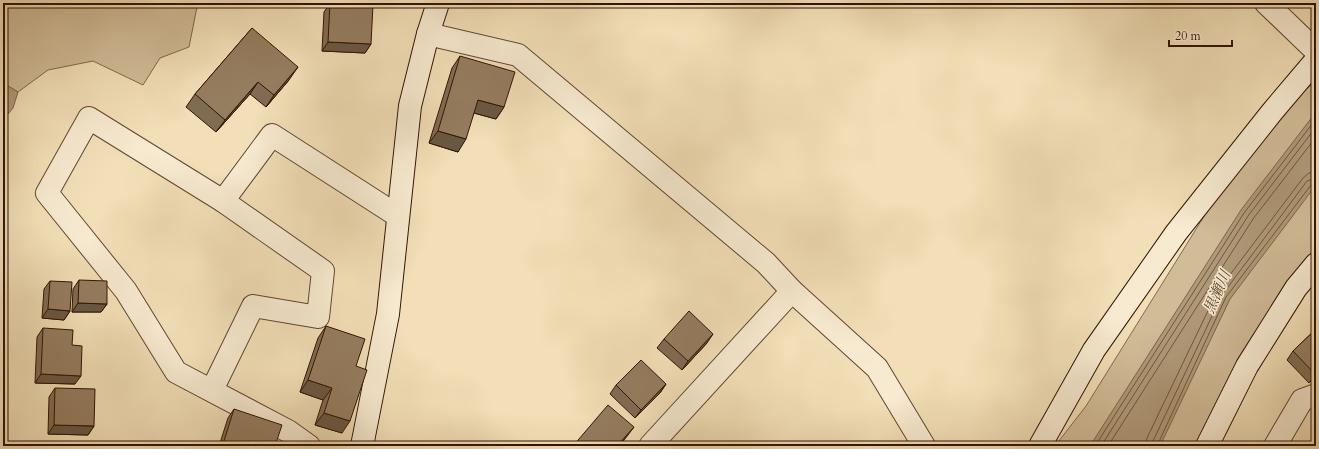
<svg xmlns="http://www.w3.org/2000/svg" width="1319" height="449" font-family="Cardo,'Noto Serif JP',serif">
<style>
.green{fill:#d1bc98;stroke:#81684d}
.water{fill:#b09a79;stroke:#7d6449}
.lines{fill:none;stroke-linecap:round;stroke-linejoin:round}
.shore{stroke:#70563e;stroke-width:1}
.street-casing{stroke:#61462f;stroke-width:24}
.secondary-casing{stroke:#311302;stroke-width:24}
.street{stroke:#f7ead0;stroke-width:22}
.secondary{stroke:#f7ead0;stroke-width:22}
.wall{fill:#806c53;stroke:#311302}
.shaded-wall{fill:#685843;stroke:#311302}
.building{fill:#957d60;stroke:#311302}
.labels{text-anchor:middle;dominant-baseline:central;stroke-width:3.5;stroke-linejoin:round;paint-order:stroke}
.water-label{font-size:15px;font-style:italic;fill:#644932;stroke:#f7ead0}
</style>
<rect width="100%" height="100%" fill="#f2dfb7"/>
<filter id="stains"><feTurbulence type="fractalNoise" baseFrequency=".005" numOctaves="4"/><feColorMatrix values="0 0 0 0 .2 0 0 0 0 .09 0 0 0 0 .02 0 0 0 .5 -.17"/></filter>
<radialGradient id="worn" r=".72"><stop offset=".6" stop-color="#630" stop-opacity="0"/><stop offset="1" stop-color="#630" stop-opacity=".3"/></radialGradient>
<g class="green">
<polygon points="3,3 197,3 197,7 189,47 160,58 143,85 93,61 48,70 18,92 3,83"/>
<polygon points="1316,81 1316,275 1204,446 1055,446 1086,406 1259,128"/>
</g>
<g class="water">
<polygon points="3,83 18,92 13,108 3,120"/>
<polygon points="1316,112 1316,185 1230,299 1160,446 1090,446 1241,210"/>
</g>
<g class="lines">
<g class="shore">
<polyline points="1095,446 1244,213 1316,119"/>
<polyline points="1101,446 1248,216 1316,127"/>
<polyline points="1108,446 1253,219 1316,137"/>
<polyline points="1146,446 1147,438 1217,292 1303,178 1309,173 1316,172"/>
<polyline points="1152,446 1153,441 1222,295 1307,181 1316,178"/>
<polyline points="1157,446 1226,297 1311,185 1316,183"/>
</g>
<defs>
<g id="street">
<polyline points="1266,3 1316,51"/>
<polyline points="428,34 518,55 766,263 792,291 877,368 924,446"/>
<polyline points="223,201 272,135 398,216"/>
<polyline points="212,390 253,306 318,317 323,271 223,201 89,118 47,193 126,291 176,372 288,431 309,446"/>
<polyline points="650,446 792,291"/>
<polyline points="1275,446 1302,400 1316,395"/>
</g>
<g id="secondary">
<polyline points="362,446 388,314 410,106 428,34 438,3"/>
<polyline points="1040,446 1094,350 1176,233 1272,112 1316,60"/>
<polyline points="1207,446 1247,366 1296,288 1316,264"/>
</g>
</defs>
<use href="#street" class="street-casing"/>
<use href="#secondary" class="secondary-casing"/>
<use href="#street" class="street"/>
<use href="#secondary" class="secondary"/>
</g>
<g class="wall">
<polygon points="330,3 371,44 365,53 322,51 324,12"/>
<polygon points="252,28 289,80 266,107 250,94 216,132 186,107 195,94"/>
<polygon points="460,56 504,107 496,119 474,113 458,152 429,143 452,68"/>
<polygon points="79,280 107,304 101,312 72,312 73,289"/>
<polygon points="50,281 70,311 64,320 42,318 44,289"/>
<polygon points="326,326 356,366 342,433 315,425 323,400 300,392 318,338"/>
<polygon points="43,328 72,345 75,384 35,383 37,337"/>
<polygon points="1316,329 1316,376 1309,383 1287,360 1293,351"/>
<polygon points="664,339 707,343 682,370 657,348"/>
<polygon points="666,384 660,393 635,418 610,394 616,385"/>
<polygon points="55,388 94,426 88,435 48,434 49,397"/>
<polygon points="234,409 275,446 219,446 228,418"/>
</g>
<g class="shaded-wall">
<polygon points="328,42 371,44 365,53 322,51"/>
<polygon points="298,67 289,80 266,107 274,95"/>
<polygon points="258,82 250,94 216,132 225,120"/>
<polygon points="478,100 504,107 496,119 470,112"/>
<polygon points="438,131 466,139 458,152 429,143"/>
<polygon points="78,303 107,304 101,312 72,312"/>
<polygon points="48,309 70,311 64,320 42,318"/>
<polygon points="713,334 707,343 682,370 688,361"/>
<polygon points="41,374 81,376 75,384 35,383"/>
<polygon points="1316,374 1316,376 1309,383"/>
<polygon points="308,380 332,388 323,400 300,392"/>
<polygon points="666,384 660,393 635,418 641,410"/>
<polygon points="324,413 350,421 342,433 315,425"/>
<polygon points="54,425 94,426 88,435 48,434"/>
<polygon points="634,427 625,439 619,446 617,446"/>
<polygon points="248,441 264,446 245,446"/>
<polygon points="223,444 229,446 221,446"/>
</g>
<g class="building">
<polygon points="330,3 373,5 371,44 328,42"/>
<polygon points="252,28 298,67 274,95 258,82 225,120 195,94"/>
<polygon points="460,56 515,72 504,107 478,100 466,139 438,131"/>
<polygon points="79,280 107,281 107,304 78,303"/>
<polygon points="50,281 72,282 70,311 48,309"/>
<polygon points="689,311 713,334 688,361 664,339"/>
<polygon points="326,326 365,339 356,366 367,370 350,421 324,413 332,388 308,380"/>
<polygon points="43,328 73,330 72,345 82,346 81,376 41,374"/>
<polygon points="1316,329 1316,374 1315,374 1293,351"/>
<polygon points="641,360 666,384 641,410 616,385"/>
<polygon points="55,388 95,389 94,426 54,425"/>
<polygon points="608,405 634,427 617,446 573,446"/>
<polygon points="234,409 282,425 275,446 264,446 248,441 246,446 229,446 223,444"/>
</g>
<g class="labels">
<g class="water-label">
<text transform="translate(1217 292) rotate(-66)">黒瀬川</text>
</g>
</g>
<rect width="1319" height="449" fill="none" stroke="#f2dfb7" stroke-width="16"/>
<rect x="4" y="4" width="1311" height="441" fill="none" stroke="#311302" stroke-width="2"/>
<rect x="8" y="8" width="1303" height="433" fill="none" stroke="#311302"/>
<path d="M1169 40v6h63v-6" fill="none" stroke="#311302" stroke-width="2"/>
<text x="1175" y="40" font-size="12" fill="#311302" stroke="#f7ead0" stroke-width="3" paint-order="stroke">20 m</text>
<rect width="100%" height="100%" filter="url(#stains)"/>
<rect width="100%" height="100%" fill="url(#worn)"/>
</svg>
